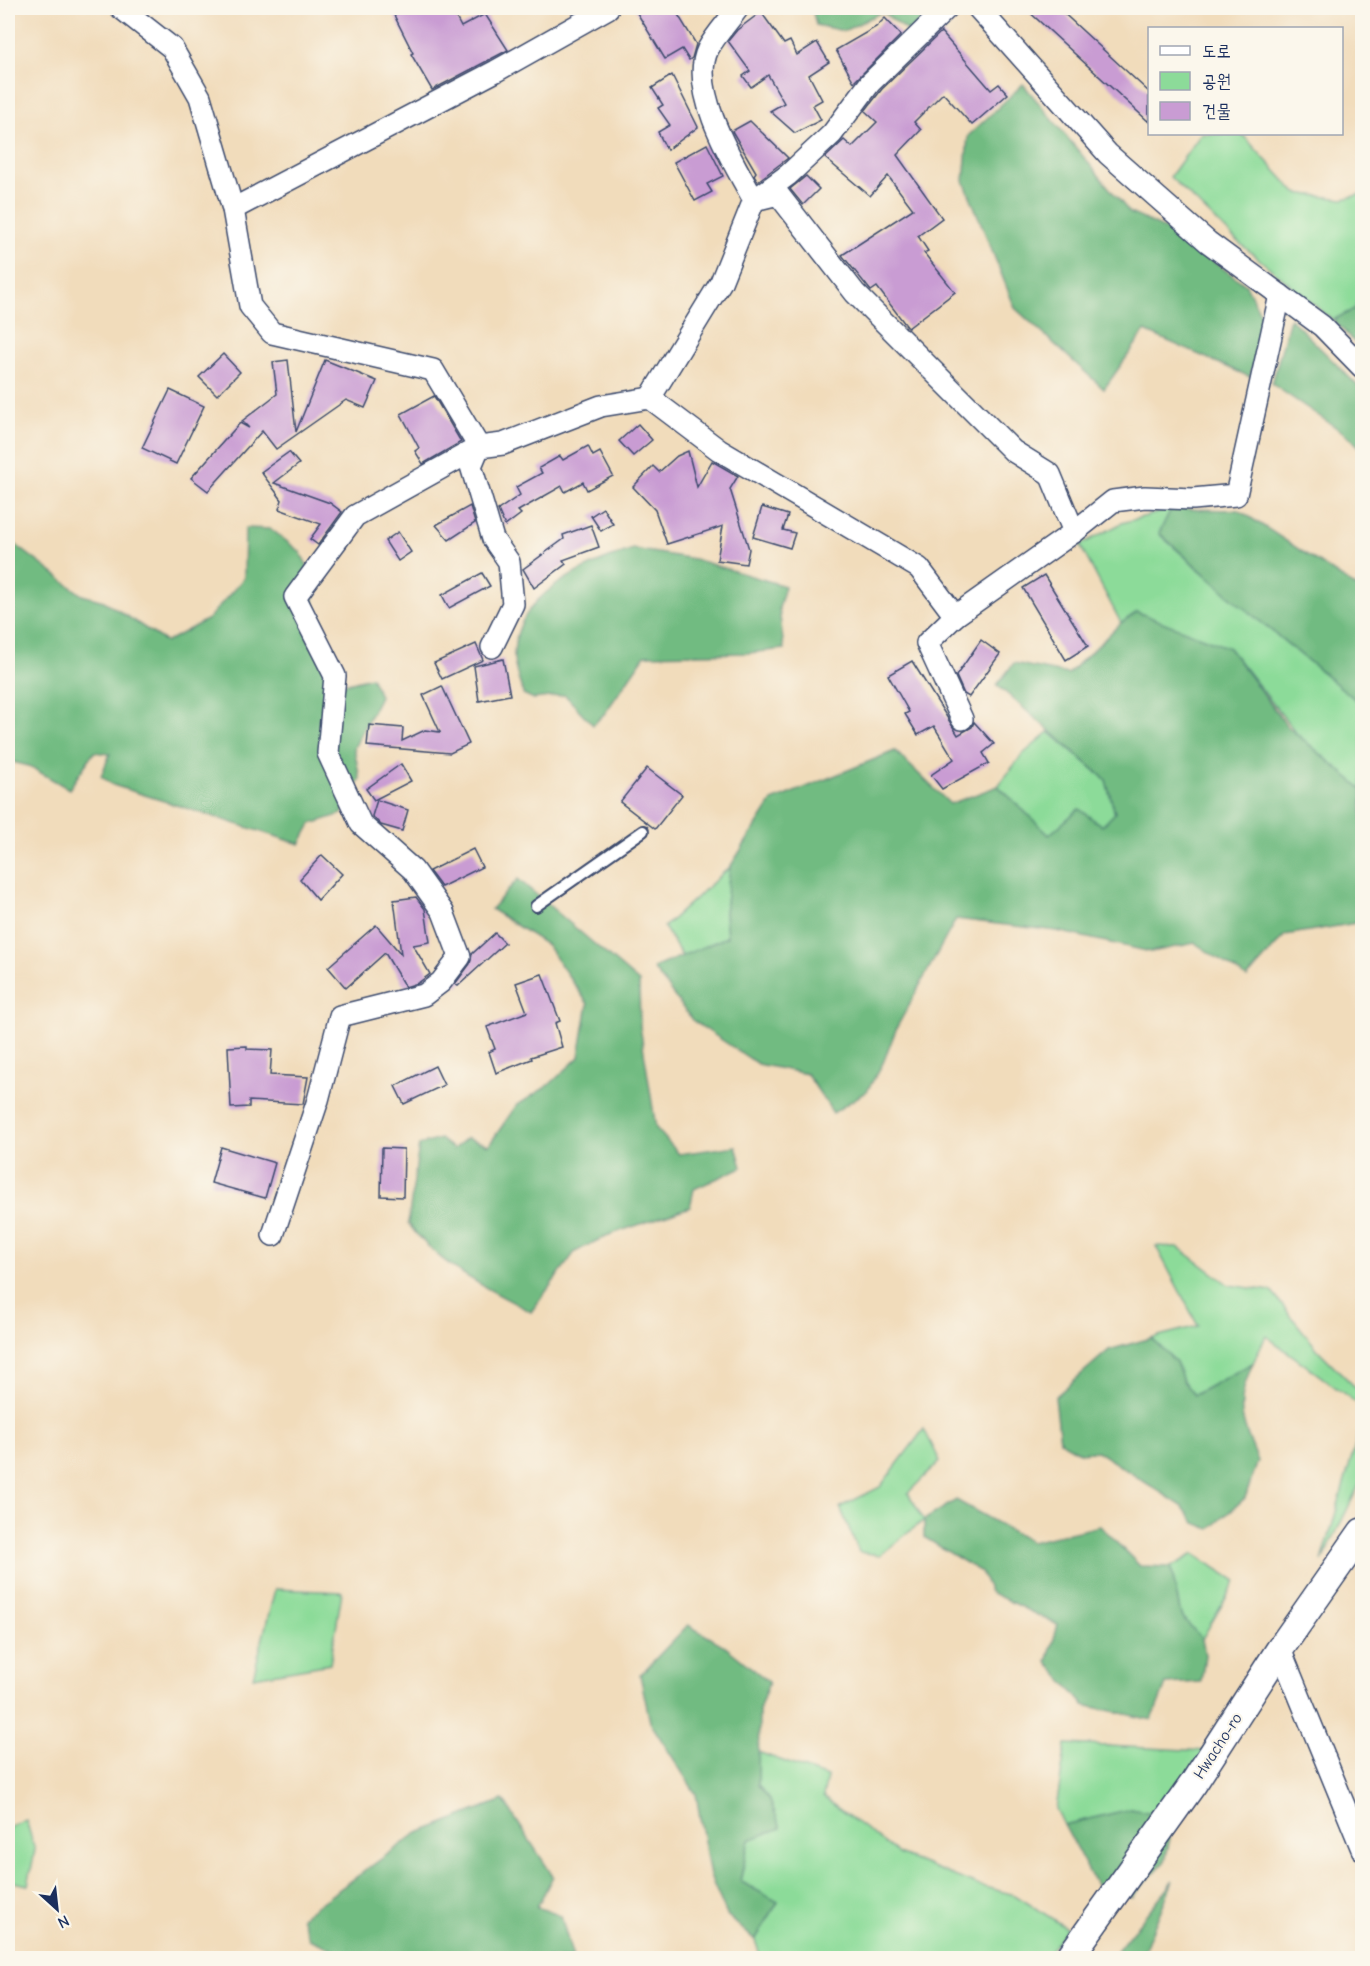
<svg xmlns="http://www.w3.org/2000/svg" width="1370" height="1966" font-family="'Comic Neue','Poor Story',sans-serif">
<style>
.green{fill:#8cdb99;stroke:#54857c;stroke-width:1.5}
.forest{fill:#71bb81;stroke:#467570;stroke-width:1.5}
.building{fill:#c99cd3}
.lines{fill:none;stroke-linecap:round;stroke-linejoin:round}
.service-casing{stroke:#3b496c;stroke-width:14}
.minor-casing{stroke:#3b496c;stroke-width:24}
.tertiary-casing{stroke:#3b496c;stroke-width:30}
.service{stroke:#fff;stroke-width:10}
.minor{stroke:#fff;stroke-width:21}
.tertiary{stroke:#fff;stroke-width:27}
.labels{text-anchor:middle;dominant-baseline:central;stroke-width:4.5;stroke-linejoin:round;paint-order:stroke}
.street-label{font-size:16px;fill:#1b2f5e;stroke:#fbf7ec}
</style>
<rect width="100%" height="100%" fill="#fbf7ec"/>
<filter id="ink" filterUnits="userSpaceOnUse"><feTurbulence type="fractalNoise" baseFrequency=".0167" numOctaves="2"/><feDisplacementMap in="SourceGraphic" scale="12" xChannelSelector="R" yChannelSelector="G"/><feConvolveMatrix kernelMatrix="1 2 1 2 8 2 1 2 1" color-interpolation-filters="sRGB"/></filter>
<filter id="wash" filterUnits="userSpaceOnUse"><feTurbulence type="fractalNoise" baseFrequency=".008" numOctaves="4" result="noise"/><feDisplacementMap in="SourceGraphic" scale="24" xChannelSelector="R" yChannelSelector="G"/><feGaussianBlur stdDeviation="1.35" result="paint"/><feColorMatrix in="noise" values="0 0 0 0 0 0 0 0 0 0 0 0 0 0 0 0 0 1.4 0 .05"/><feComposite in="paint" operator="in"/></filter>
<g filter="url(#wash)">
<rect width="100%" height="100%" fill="#f1dcbb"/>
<g class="green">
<polygon points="1201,134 1242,134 1296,193 1343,199 1362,194 1362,282 1355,309 1333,320 1237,241 1170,177"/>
<polygon points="1171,509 1159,534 1233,599 1362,705 1362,789 1297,734 1229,648 1137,613 1121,623 1080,545 1122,523"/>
<polygon points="1049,732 1106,780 1115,814 1102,826 1079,809 1049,835 998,786 1022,755"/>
<polygon points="730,867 725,913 727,937 682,956 664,927"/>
<polygon points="1156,1246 1178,1247 1229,1285 1271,1291 1318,1350 1362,1394 1362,1407 1266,1336 1253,1363 1194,1395 1183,1381 1176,1362 1151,1338 1198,1326"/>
<polygon points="1362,1421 1362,1479 1322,1561"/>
<polygon points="924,1429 940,1461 908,1493 924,1520 880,1555 859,1552 840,1507 880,1487"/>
<polygon points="1194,1554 1236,1581 1202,1639 1181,1616 1171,1567"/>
<polygon points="275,1589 342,1592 330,1664 253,1677"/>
<polygon points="1066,1744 1207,1751 1159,1819 1131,1809 1064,1825 1056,1809"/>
<polygon points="758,1752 827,1777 823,1797 899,1854 977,1885 1015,1895 1067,1928 1045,1958 761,1958 755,1940 778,1902 740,1882 749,1839 769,1798 758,1785"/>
<polygon points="26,1820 35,1850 28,1885 8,1881 8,1828"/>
</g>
<g class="forest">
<polygon points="812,8 934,8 909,32 882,12 844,31 816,25"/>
<polygon points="1023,84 1130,213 1174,233 1246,285 1264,321 1250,377 1145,331 1104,389 1015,308 964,181 968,136"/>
<polygon points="1355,309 1362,315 1362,350 1333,320"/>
<polygon points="1290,318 1362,390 1362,450 1350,437 1272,384"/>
<polygon points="1171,509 1239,510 1362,591 1362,705 1233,599 1159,533"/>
<polygon points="245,528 271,529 300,552 315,580 313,615 344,684 371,677 380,696 354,748 360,779 342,814 311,824 300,844 113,785 101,776 110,754 94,752 69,789 29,766 8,761 8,539 82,595 104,601 166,642 208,619 244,578"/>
<path d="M633 549 694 559 785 586 779 608 784 649 749 653 645 655 605 713 593 725 565 695 534 699 523 694C520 682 513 667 514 654 516 592 584 567 633 549Z"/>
<polygon points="1137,612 1229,648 1287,726 1362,789 1362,924 1356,923 1285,935 1247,978 1195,943 1151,952 1057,931 956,919 897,1027 883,1063 867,1091 833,1113 807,1074 758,1064 692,1020 653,968 727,937 725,913 730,867 772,801 895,751 950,804 998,786 1049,835 1079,809 1102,826 1115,813 1106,780 997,685 1014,663 1068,674 1121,623"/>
<path d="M518 879 639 982 640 1026 656 1128 679 1154 736 1146 742 1167 694 1189 690 1207 606 1236 575 1252 531 1312C487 1288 438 1266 408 1223L419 1145 440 1139 453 1149 467 1138 489 1145 516 1106 549 1085 579 1057 588 1004 547 945 491 909Z"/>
<path d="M1151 1338 1176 1362 1183 1381 1194 1395 1253 1363C1234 1406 1241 1420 1258 1461L1245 1498 1210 1529 1195 1523 1182 1506 1097 1451 1081 1453 1060 1441 1055 1397 1109 1350Z"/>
<polygon points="956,1500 1031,1542 1100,1526 1140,1566 1171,1567 1181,1616 1202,1639 1205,1655 1201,1682 1166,1684 1152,1720 1084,1705 1047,1662 1058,1625 990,1592 981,1572 924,1537 924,1520"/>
<polygon points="688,1625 723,1645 769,1682 759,1710 758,1785 769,1798 781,1828 749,1840 740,1881 778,1902 755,1940 727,1915 710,1876 696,1794 650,1722 640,1675"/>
<polygon points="503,1800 553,1876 537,1907 561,1916 573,1958 346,1958 340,1952 309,1939 301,1917 416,1834"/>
<polygon points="1131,1809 1154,1813 1170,1838 1165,1861 1132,1897 1096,1885 1064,1825"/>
<polygon points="1173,1881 1141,1958 1111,1958"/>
</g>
<g id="blocks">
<g class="building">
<polygon points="410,8 451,8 461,27 485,14 508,50 432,90 411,54 413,53 394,15"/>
<polygon points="634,8 674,8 696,44 692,58 689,60 682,49 665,59"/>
<polygon points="1025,8 1058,8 1149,92 1149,122"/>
<polygon points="761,12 784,44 790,41 797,55 817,42 829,62 809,75 822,100 813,105 821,120 795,133 770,111 784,103 768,75 751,87 743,76 750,71 728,41 737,30"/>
<polygon points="885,18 901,35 854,82 836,50 876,27"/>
<polygon points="941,32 991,90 999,84 1008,94 972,125 943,93 914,122 921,130 897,155 942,218 918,236 928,251 924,253 955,292 908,328 877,287 871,291 842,255 913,209 888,176 870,196 825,158 844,140 852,147 877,122 865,111 882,89"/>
<polygon points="672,75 698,127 667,150 658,132 670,125 658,108 663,105 652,88"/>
<polygon points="750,121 788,158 758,181 754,175 756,172 732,131"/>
<polygon points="707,144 723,176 707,184 712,192 695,201 674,162"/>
<polygon points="806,176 819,189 803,205 790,189"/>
<polygon points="223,354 240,372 217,395 199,377"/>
<polygon points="288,360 296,432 325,360 377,381 365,408 346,400 276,449 262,431 208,491 191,478 240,423 249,428 242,421 277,394 273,362"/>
<polygon points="170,390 204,406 176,464 142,448"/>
<polygon points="434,396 461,442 423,464 415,451 419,448 401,414"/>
<polygon points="638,424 652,440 633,456 619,441"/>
<polygon points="588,446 593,456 600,452 613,476 587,490 583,482 565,492 562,486 518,511 521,514 505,526 498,510 520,495 516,487 542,473 539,468 560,456 563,460"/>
<polygon points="688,451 697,487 712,461 738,476 730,489 749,549 746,564 717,560 723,526 667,544 655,510 633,487 653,466 659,472 677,456"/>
<polygon points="289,452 299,464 274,483 330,503 342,512 318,545 310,539 321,524 279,509 282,500 261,472"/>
<polygon points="470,506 475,523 449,540 436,525"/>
<polygon points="762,507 788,515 783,530 795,533 790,548 753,537"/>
<polygon points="603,508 613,524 601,531 591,516"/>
<polygon points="591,525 599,547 563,560 566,564 534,588 523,569 564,539 563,535"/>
<polygon points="398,532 411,552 398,561 385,541"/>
<polygon points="482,573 490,586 449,608 442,595"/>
<polygon points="1044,575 1088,646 1066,660 1023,588"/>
<polygon points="981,640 1000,654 969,697 964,694 956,676"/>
<polygon points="476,644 483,660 442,679 434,663"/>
<polygon points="503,659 510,695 479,701 474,666"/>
<polygon points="912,661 958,735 972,727 974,722 994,744 983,753 989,763 942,789 931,775 954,759 934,726 918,735 905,714 909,712 888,675"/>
<polygon points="442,686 469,744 450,753 367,746 369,725 403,728 402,741 425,730 440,732 423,695"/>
<polygon points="401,764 411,781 374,800 366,789"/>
<polygon points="647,768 682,795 655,829 620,802"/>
<polygon points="377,800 408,810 402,831 381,825 372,816"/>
<polygon points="473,849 482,867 441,887 429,871"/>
<polygon points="322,855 342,874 318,900 300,879"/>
<polygon points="416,897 425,909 430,942 413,945 430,974 418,983 405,987 385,953 346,988 328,967 376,925 401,954 394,900"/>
<polygon points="495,933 505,943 458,986 455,984 470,964 472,954"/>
<polygon points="542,974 560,1021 555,1023 562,1047 531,1057 532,1059 496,1073 489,1052 495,1049 487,1027 527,1012 516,983"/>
<polygon points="247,1046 247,1049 272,1050 270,1075 308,1077 303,1104 249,1101 249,1107 231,1108 228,1047"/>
<polygon points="435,1066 444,1085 404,1104 395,1086"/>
<polygon points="221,1147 275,1163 265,1198 211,1183"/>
<polygon points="382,1148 404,1149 403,1197 381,1196"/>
</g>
</g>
</g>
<g filter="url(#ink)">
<use href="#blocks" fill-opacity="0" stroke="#3b496c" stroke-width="1.5"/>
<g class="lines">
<defs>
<polyline id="service" points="536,906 643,831"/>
<g id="minor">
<polyline points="121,8 172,48 200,97 233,209 250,306 272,333 433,370 479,447 503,444 601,406 650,398 719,450 919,568 955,616"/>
<polyline points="947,8 870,83 832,134 788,175 754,200 778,194 855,293 1013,451 1050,474 1074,532 955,616 927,643 962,719"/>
<polyline points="978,8 1108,154 1208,242 1322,326 1362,367"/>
<polyline points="233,209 496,71 608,8"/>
<path d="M650 398 721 282 754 200C734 164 688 90 708 49 716 34 729 21 738 8"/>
<polyline points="1074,532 1113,501 1145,497 1193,499 1236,495 1280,295"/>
<polyline points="273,1235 318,1100 340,1016 424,995 441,982 460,957 443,912 413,870 361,824 328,753 335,676 295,597 355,516 479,447 471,466 493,539 509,562 513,604 492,647"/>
<polyline points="1280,1649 1362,1849"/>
</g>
<polyline id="tertiary" points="1069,1958 1193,1784 1280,1649 1362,1532"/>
</defs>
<use href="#service" class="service-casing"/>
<use href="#minor" class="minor-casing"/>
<use href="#tertiary" class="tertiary-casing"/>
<use href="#service" class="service"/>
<use href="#minor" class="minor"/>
<use href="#tertiary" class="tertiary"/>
</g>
</g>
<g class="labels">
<g class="street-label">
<text transform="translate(1218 1746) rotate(-57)">Hwacho-ro</text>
</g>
</g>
<rect width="1370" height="1966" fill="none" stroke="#fbf7ec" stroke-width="30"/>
<rect x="1148" y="27" width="195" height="108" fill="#fbf7ec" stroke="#a1a7b3" stroke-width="1.5"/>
<rect x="1160" y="46" width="30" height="9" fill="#ffffff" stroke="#a1a7b3" stroke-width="1.5"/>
<text x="1202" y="57" font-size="18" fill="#1b2f5e">도로</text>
<rect x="1160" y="72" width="30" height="18" fill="#8cdb99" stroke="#a1a7b3" stroke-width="1.5"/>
<text x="1202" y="87" font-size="18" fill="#1b2f5e">공원</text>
<rect x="1160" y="102" width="30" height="18" fill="#c99cd3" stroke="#a1a7b3" stroke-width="1.5"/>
<text x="1202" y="117" font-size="18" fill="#1b2f5e">건물</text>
<g transform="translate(57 1909) rotate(153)" stroke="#fbf7ec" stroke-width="4.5" paint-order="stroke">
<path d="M0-4.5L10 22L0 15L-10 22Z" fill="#1b2f5e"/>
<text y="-9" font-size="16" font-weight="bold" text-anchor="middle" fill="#1b2f5e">N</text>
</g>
</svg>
